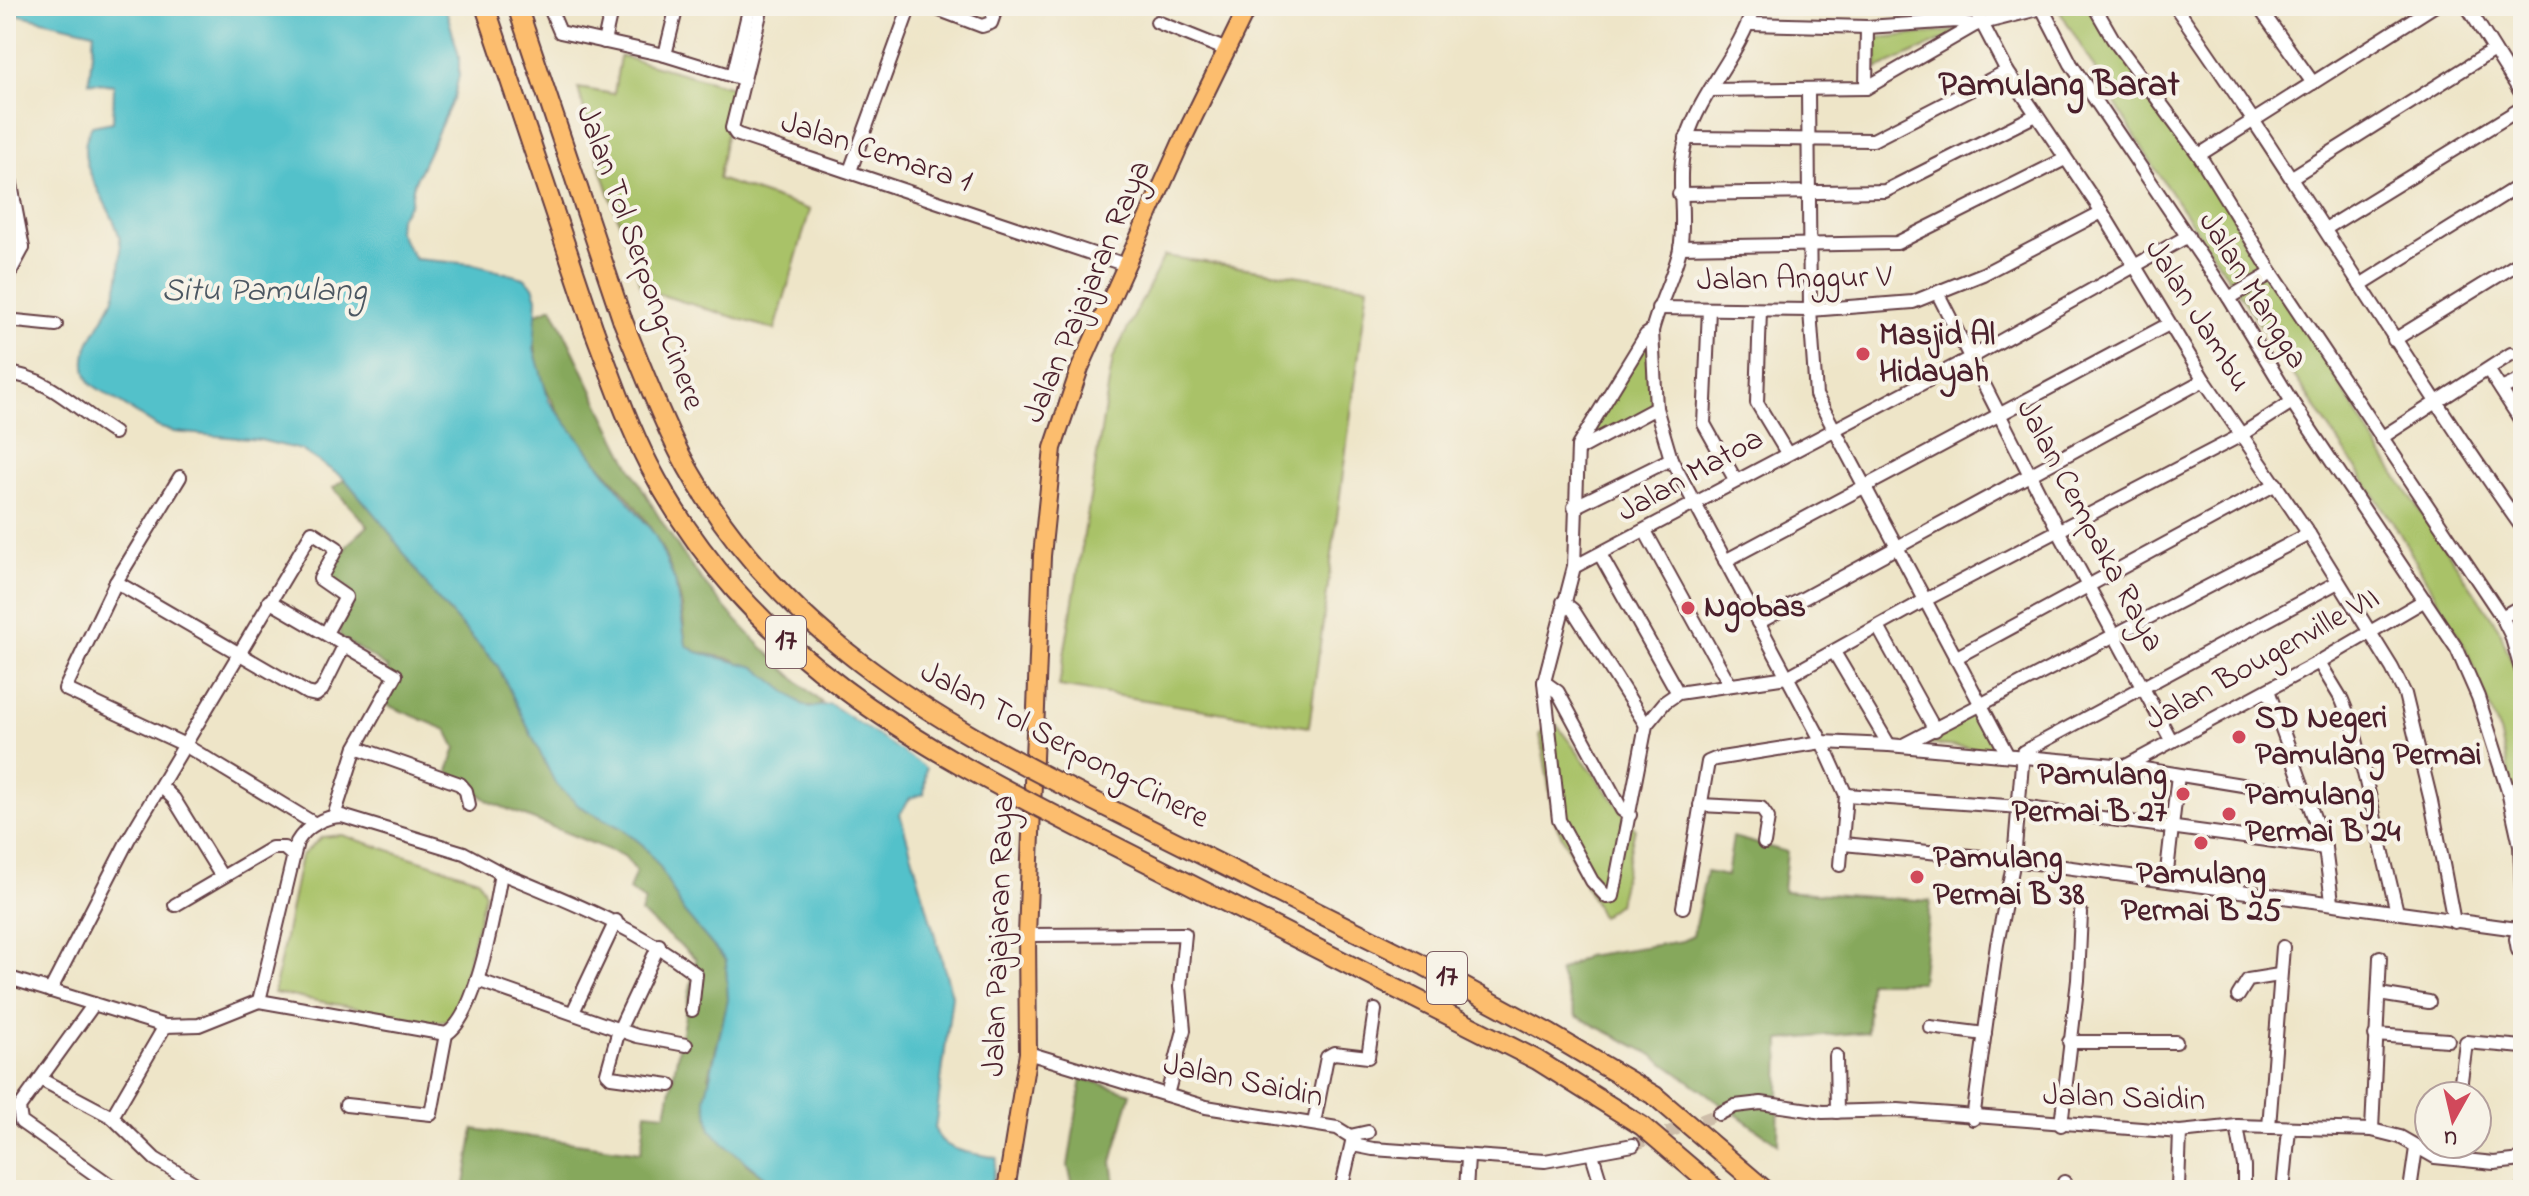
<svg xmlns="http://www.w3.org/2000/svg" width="2529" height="1196" font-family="'Indie Flower',sans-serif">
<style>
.green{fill:#a9c268;stroke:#7a704a;stroke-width:2}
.forest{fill:#86a85c;stroke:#686444;stroke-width:2}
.water{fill:#53c1ca;stroke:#4e707a;stroke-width:2}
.pier{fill:#eee5c8}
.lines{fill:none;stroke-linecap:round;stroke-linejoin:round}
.minor-tunnel{stroke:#cdbda9;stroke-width:12;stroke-dasharray:12 6;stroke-linecap:butt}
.minor-casing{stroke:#633d43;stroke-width:16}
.major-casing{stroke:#633d43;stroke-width:20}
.highway-casing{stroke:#633d43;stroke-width:22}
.minor{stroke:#fff;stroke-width:12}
.major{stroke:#fcbd6e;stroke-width:16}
.highway{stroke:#fcbd6e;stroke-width:18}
.highway-bridge-casing{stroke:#633d43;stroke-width:22;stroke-linecap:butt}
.highway-bridge{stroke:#fcbd6e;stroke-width:18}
.poi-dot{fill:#d1495b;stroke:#f7f3e8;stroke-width:3}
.labels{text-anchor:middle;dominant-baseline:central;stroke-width:8;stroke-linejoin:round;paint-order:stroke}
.shield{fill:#f7f3e8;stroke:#7e5f64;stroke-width:2}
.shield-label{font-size:30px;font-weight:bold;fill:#4a1f2b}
.street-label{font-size:32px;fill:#4a1f2b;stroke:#f7f3e8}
.poi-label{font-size:32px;font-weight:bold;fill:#4a1f2b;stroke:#f7f3e8;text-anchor:start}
.water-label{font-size:34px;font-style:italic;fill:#4d5863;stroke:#f7f3e8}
.quarter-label{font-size:36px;font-weight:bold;fill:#4a1f2b;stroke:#f7f3e8}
</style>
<rect width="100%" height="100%" fill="#f7f3e8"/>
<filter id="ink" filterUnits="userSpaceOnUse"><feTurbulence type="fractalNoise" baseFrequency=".0125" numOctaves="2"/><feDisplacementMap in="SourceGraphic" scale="16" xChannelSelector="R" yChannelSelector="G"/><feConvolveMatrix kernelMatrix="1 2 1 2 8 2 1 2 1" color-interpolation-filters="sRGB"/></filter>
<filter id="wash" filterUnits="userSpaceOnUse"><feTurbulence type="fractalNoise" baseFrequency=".006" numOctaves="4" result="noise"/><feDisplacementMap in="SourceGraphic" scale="32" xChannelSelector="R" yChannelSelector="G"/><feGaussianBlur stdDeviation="1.8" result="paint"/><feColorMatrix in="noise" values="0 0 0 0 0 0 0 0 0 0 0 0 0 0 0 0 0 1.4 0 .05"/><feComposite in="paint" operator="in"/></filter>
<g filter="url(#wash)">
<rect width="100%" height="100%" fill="#eee5c8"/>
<g class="green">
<polygon points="2057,6 2095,6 2274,275 2383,456 2498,627 2523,689 2523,838 2500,732 2465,647 2399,532 2150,161"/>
<polygon points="1966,30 1877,69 1877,38"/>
<polygon points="620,56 735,88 718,179 810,210 775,330 642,289 595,151 578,88 614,94"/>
<polygon points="1164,256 1368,286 1309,727 1059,686 1113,358"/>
<polygon points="1652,331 1656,408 1579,444"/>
<polygon points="1981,708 2005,751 1913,743"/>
<polygon points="1553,720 1635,828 1618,904 1601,917 1555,822 1540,734"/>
<polygon points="342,835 478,879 485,893 454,1019 433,1022 274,993 301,856 322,837"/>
</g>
<g class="forest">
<path d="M552 307C599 401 640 502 706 585 741 629 780 666 822 703L816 708 803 705 732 659 697 652 686 645C683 631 684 616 681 602 676 581 665 552 654 534 608 456 525 416 535 314Z"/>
<polygon points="345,479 386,528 433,594 498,666 548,769 579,806 623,829 643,845 660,867 684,912 726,961 728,1000 709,1077 745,1162 781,1190 464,1190 474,1129 641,1152 646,1112 666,1114 696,959 641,913 645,901 629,890 636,871 624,856 490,802 448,771 456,748 447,730 382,703 388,668 340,637 339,622 349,608 349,589 331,577 348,544 368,526 333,488"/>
<polygon points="1733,837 1787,852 1783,891 1930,901 1921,982 1869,982 1867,1032 1780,1040 1778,1144 1651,1054 1576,1016 1559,972 1586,956 1682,941 1693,936 1706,872 1727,876"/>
<polygon points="1082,1078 1131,1093 1112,1162 1116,1190 1074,1190 1068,1166"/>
</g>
<path class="water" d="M18 6H445L459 56V75L454 97 414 183 410 204 399 218 398 231 415 259 472 264 524 278 533 286 537 298 534 349 549 401 655 535 675 581 686 645 697 652 755 667 803 705 810 708 830 704 926 767 924 794 910 798 900 814 952 995 935 1129C941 1153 976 1153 997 1158L990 1190H781L723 1143 711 1130 705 1098 728 1000 726 961 684 912 660 867 643 845 623 829 579 806 555 783 498 666 433 594 386 528 345 479 301 450 260 440 174 432 158 427 91 384C72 353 101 327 113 300 119 285 121 267 121 251 121 207 66 168 92 126L113 122 114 85 89 82 94 32 16 14Z"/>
<polygon class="pier" points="824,699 832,700 874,727 928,764 930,770"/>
</g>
<g filter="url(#ink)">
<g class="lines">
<polyline class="minor-tunnel" points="1633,1145 1719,1114"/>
<defs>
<g id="minor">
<polyline points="549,6 560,32 665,55 743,79"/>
<polyline points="762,6 732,128 736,134 1126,265"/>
<polyline points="929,6 982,26 991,23 997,6"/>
<path d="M1754 6C1740 54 1702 90 1687 138 1674 176 1687 213 1680 249 1674 276 1659 303 1652 331L1646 335 1578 446 1574 567 1544 682 1559 820 1592 881 1607 897 1613 896 1646 725 1665 702 1678 693 1787 677 1929 598 2236 438 2292 402"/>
<polyline points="1973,6 2007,71 2102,212 2204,380 2309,534 2392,668 2405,694 2431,801 2454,922"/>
<polyline points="2041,6 2071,64 2229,298 2292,402 2457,649 2478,697 2508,791 2520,845 2523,911 2516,939 2518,950 2523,953"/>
<polyline points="2094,6 2113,39 2199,155 2272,273 2502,617 2511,635 2523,676"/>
<path d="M2175 6C2296 177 2402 358 2523 529"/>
<polyline points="2258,6 2313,83"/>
<polyline points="2467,6 2523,96"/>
<polyline points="1157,22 1227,50"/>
<polyline points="1749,24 1867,27 1956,21 1975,25"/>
<polyline points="604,42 612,6"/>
<polyline points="665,55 677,6"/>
<polyline points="733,76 750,6"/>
<polyline points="1866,88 1867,27"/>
<polyline points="1710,90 1866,88 1975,25 2042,8"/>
<polyline points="1808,90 1810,310 1816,395 2007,754"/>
<polyline points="1686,138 1873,140 2007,71"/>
<polyline points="2199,155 2434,6"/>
<polyline points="6,158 23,248 8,276 6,314"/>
<polyline points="850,171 910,6"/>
<polyline points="2292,177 2494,50"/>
<polyline points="1679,194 1885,191 2036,115"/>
<polyline points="2325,229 2520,109 2523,103"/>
<polyline points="6,246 23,248"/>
<polyline points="1680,247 1897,243 2065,159"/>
<polyline points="2360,285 2520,185"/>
<polyline points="1938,294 2059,532 2171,740"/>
<polyline points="2229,298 2272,273"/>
<polyline points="1658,308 1810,310 1913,302 1983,274 2102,212"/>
<polyline points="1709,309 1704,424 1736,481"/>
<polyline points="1760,310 1757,403 1787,453"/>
<polyline points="6,320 56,325"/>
<polyline points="1652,331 1656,408 1671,459 1822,742 1846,795 1840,865"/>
<polyline points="2394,340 2522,261"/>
<polyline points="2489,371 2523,424"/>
<path d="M6 373C48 376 79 411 114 433"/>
<polyline points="2501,389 2523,379 2523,373"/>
<polyline points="2381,438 2511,354"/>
<polyline points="1578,450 1656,408"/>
<polyline points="180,477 116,582 65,689 183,744 315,824"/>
<polyline points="1574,507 1671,459"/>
<polyline points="1645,531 1730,685"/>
<polyline points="1601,556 1678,693"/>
<polyline points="1725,561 2169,324"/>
<polyline points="1574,567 1972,357 2188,236"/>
<polyline points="116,582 307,693 316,695 322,690 345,644"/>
<polyline points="269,601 396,675 356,747 334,816"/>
<polyline points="1563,602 1573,610 1646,725"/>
<polyline points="2502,617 2523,605"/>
<polyline points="1758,623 2204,380"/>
<polyline points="1878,627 1935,730"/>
<polyline points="1834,652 1889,745"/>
<polyline points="1955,658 2276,484"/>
<polyline points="2319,662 2342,700 2353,727 2397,912"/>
<polyline points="1544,682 1558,692 1622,810 1630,815"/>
<polyline points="2268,690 2325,848 2332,901"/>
<polyline points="1903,745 2309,534"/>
<polyline points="356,747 460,784 466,791 469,805"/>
<polyline points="2126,766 2319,662 2425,600"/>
<polyline points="162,787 174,799 222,877"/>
<polyline points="1846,795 2021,807 2325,848"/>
<polyline points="1700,805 1761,808 1768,818 1764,843"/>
<path d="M342 816 464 853 501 873C495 909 477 1017 446 1034L259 1001 297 842C306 827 324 816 342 816Z"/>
<polyline points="1843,844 2014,860 2517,929"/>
<path d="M501 873C571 902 636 927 696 974L692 1010"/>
<polyline points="2166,880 2178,775"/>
<polyline points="175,905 272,848 284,848 292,855"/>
<polyline points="1683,907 1708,762 1715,759 1822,742 1889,745 2126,766 2309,796"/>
<polyline points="1027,935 1185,934 1180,987 1184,1030 1167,1095"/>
<polyline points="659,945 619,1030 607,1073 611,1077 670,1085"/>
<polyline points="6,977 165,1026 199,1025 259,1001"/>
<polyline points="477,980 637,1036 686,1045"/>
<polyline points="50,991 128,840 312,532 337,548 320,579 346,597 326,633"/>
<polyline points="2379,994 2429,1002"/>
<polyline points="2238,996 2248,980 2279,975"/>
<polyline points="94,1004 19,1108 21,1122 110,1185 111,1190"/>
<polyline points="573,1012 616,921"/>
<polyline points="1930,1027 1985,1034"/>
<polyline points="2375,1035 2448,1040"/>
<polyline points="2069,1042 2176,1042"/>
<polyline points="1028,1053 1206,1107 1337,1128 1350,1136 1358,1146 1373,1149 1545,1161 1633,1145"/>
<polyline points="1836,1056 1837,1112"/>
<polyline points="42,1080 112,1117 155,1159 206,1190"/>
<polyline points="2459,1096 2466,1042 2523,1047"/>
<polyline points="346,1105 431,1114 446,1034"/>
<polyline points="1719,1114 1735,1106 1761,1103 1823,1112 1898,1110 2180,1132 2237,1126 2372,1130 2400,1137 2435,1157 2494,1163 2523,1160"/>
<polyline points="112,1117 165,1026"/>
<polyline points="1973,1119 1997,944 2014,860 2023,752 2338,582"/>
<polyline points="1314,1123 1327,1057 1334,1053 1368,1057 1375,1010"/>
<polyline points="2061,1125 2078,980 2081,913"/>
<polyline points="2237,1126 2244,1166 2244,1190"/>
<polyline points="2269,1127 2283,947"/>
<polyline points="2372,1130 2380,957"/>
<polyline points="1350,1136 1368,1132"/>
<polyline points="1592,1154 1603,1190"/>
<polyline points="2284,1181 2289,1129"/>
<polyline points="2178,1187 2180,1132"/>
<polyline points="1341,1190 1352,1142"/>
<polyline points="1466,1190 1468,1158"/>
<polyline points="2063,1190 2064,1182"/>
<polyline points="2410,1190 2416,1148"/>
<polyline points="2523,1190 2523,1187"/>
</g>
<polyline id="major" points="1006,1190 1028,1053 1027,935 1042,556 1053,448 1080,368 1180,145 1248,6"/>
<g id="highway">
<polyline points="485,6 594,330"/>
<polyline points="517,6 622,319"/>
<polyline points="1104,806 1425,966 1550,1034 1655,1096 1765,1190"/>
<polyline points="1099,838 1537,1060 1642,1126 1717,1190"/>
</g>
</defs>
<use href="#minor" class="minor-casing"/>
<use href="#major" class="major-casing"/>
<use href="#highway" class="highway-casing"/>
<use href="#minor" class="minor"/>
<use href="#major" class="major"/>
<use href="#highway" class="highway"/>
<defs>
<g id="highway-bridge">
<path d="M622 319C640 363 657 409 679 452 772 630 931 720 1104 806"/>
<path d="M594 330C611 375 627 422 649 465 747 654 917 746 1099 838"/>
</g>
</defs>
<use href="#highway-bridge" class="highway-bridge-casing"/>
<use href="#highway-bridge" class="highway-bridge"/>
</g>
</g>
<g class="poi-dot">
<circle cx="1863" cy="354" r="8"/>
<circle cx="1688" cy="608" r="8"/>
<circle cx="2239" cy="737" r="8"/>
<circle cx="2183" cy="794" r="8"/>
<circle cx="2229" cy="814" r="8"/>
<circle cx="2201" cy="843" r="8"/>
<circle cx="1917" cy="877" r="8"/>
</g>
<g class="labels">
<g class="shield">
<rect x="766" y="616" width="40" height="52" rx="6"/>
<rect x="1427" y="952" width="40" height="52" rx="6"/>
</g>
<g class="shield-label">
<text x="786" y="642">17</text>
<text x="1447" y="978">17</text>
</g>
<g class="street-label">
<text transform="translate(876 153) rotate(18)">Jalan Cemara 1</text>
<text transform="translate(639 258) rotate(70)">Jalan Tol Serpong–Cinere</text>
<text transform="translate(1794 280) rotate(-1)">Jalan Anggur V</text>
<text transform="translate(2252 291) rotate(58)">Jalan Mangga</text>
<text transform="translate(1088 292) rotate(-67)">Jalan Pajajaran Raya</text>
<text transform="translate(2197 316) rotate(58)">Jalan Jambu</text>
<text transform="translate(1691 476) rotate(-29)">Jalan Matoa</text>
<text transform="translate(2089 526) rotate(62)">Jalan Cempaka Raya</text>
<text transform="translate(2263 660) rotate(-29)">Jalan Bougenville VII</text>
<text transform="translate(1064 746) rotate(28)">Jalan Tol Serpong–Cinere</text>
<text transform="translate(1000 936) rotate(-88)">Jalan Pajajaran Raya</text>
<text transform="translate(1243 1082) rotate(12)">Jalan Saidin</text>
<text transform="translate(2124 1099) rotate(2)">Jalan Saidin</text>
</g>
<g class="poi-label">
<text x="1879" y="336">Masjid Al<tspan x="1879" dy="37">Hidayah</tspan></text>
<text x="1704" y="608">Ngobas</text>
<text x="2255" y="719">SD Negeri<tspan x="2255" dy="37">Pamulang Permai</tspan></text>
<text x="2167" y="776" text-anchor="end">Pamulang<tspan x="2167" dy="37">Permai B 27</tspan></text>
<text x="2245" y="796">Pamulang<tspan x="2245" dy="37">Permai B 24</tspan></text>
<text x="1933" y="859">Pamulang<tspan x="1933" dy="37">Permai B 38</tspan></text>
<text x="2201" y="875" text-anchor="middle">Pamulang<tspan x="2201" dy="37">Permai B 25</tspan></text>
</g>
<g class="water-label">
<text x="264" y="292">Situ Pamulang</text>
</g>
<g class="quarter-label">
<text x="2059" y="86">Pamulang Barat</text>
</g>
</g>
<rect width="2529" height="1196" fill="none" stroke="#f7f3e8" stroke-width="32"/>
<g transform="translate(2453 1120) rotate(188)"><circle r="38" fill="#f7f3e8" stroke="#b29e9c" stroke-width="2"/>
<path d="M0-6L14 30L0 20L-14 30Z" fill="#d1495b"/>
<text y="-12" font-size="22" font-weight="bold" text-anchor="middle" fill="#4a1f2b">U</text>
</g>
</svg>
